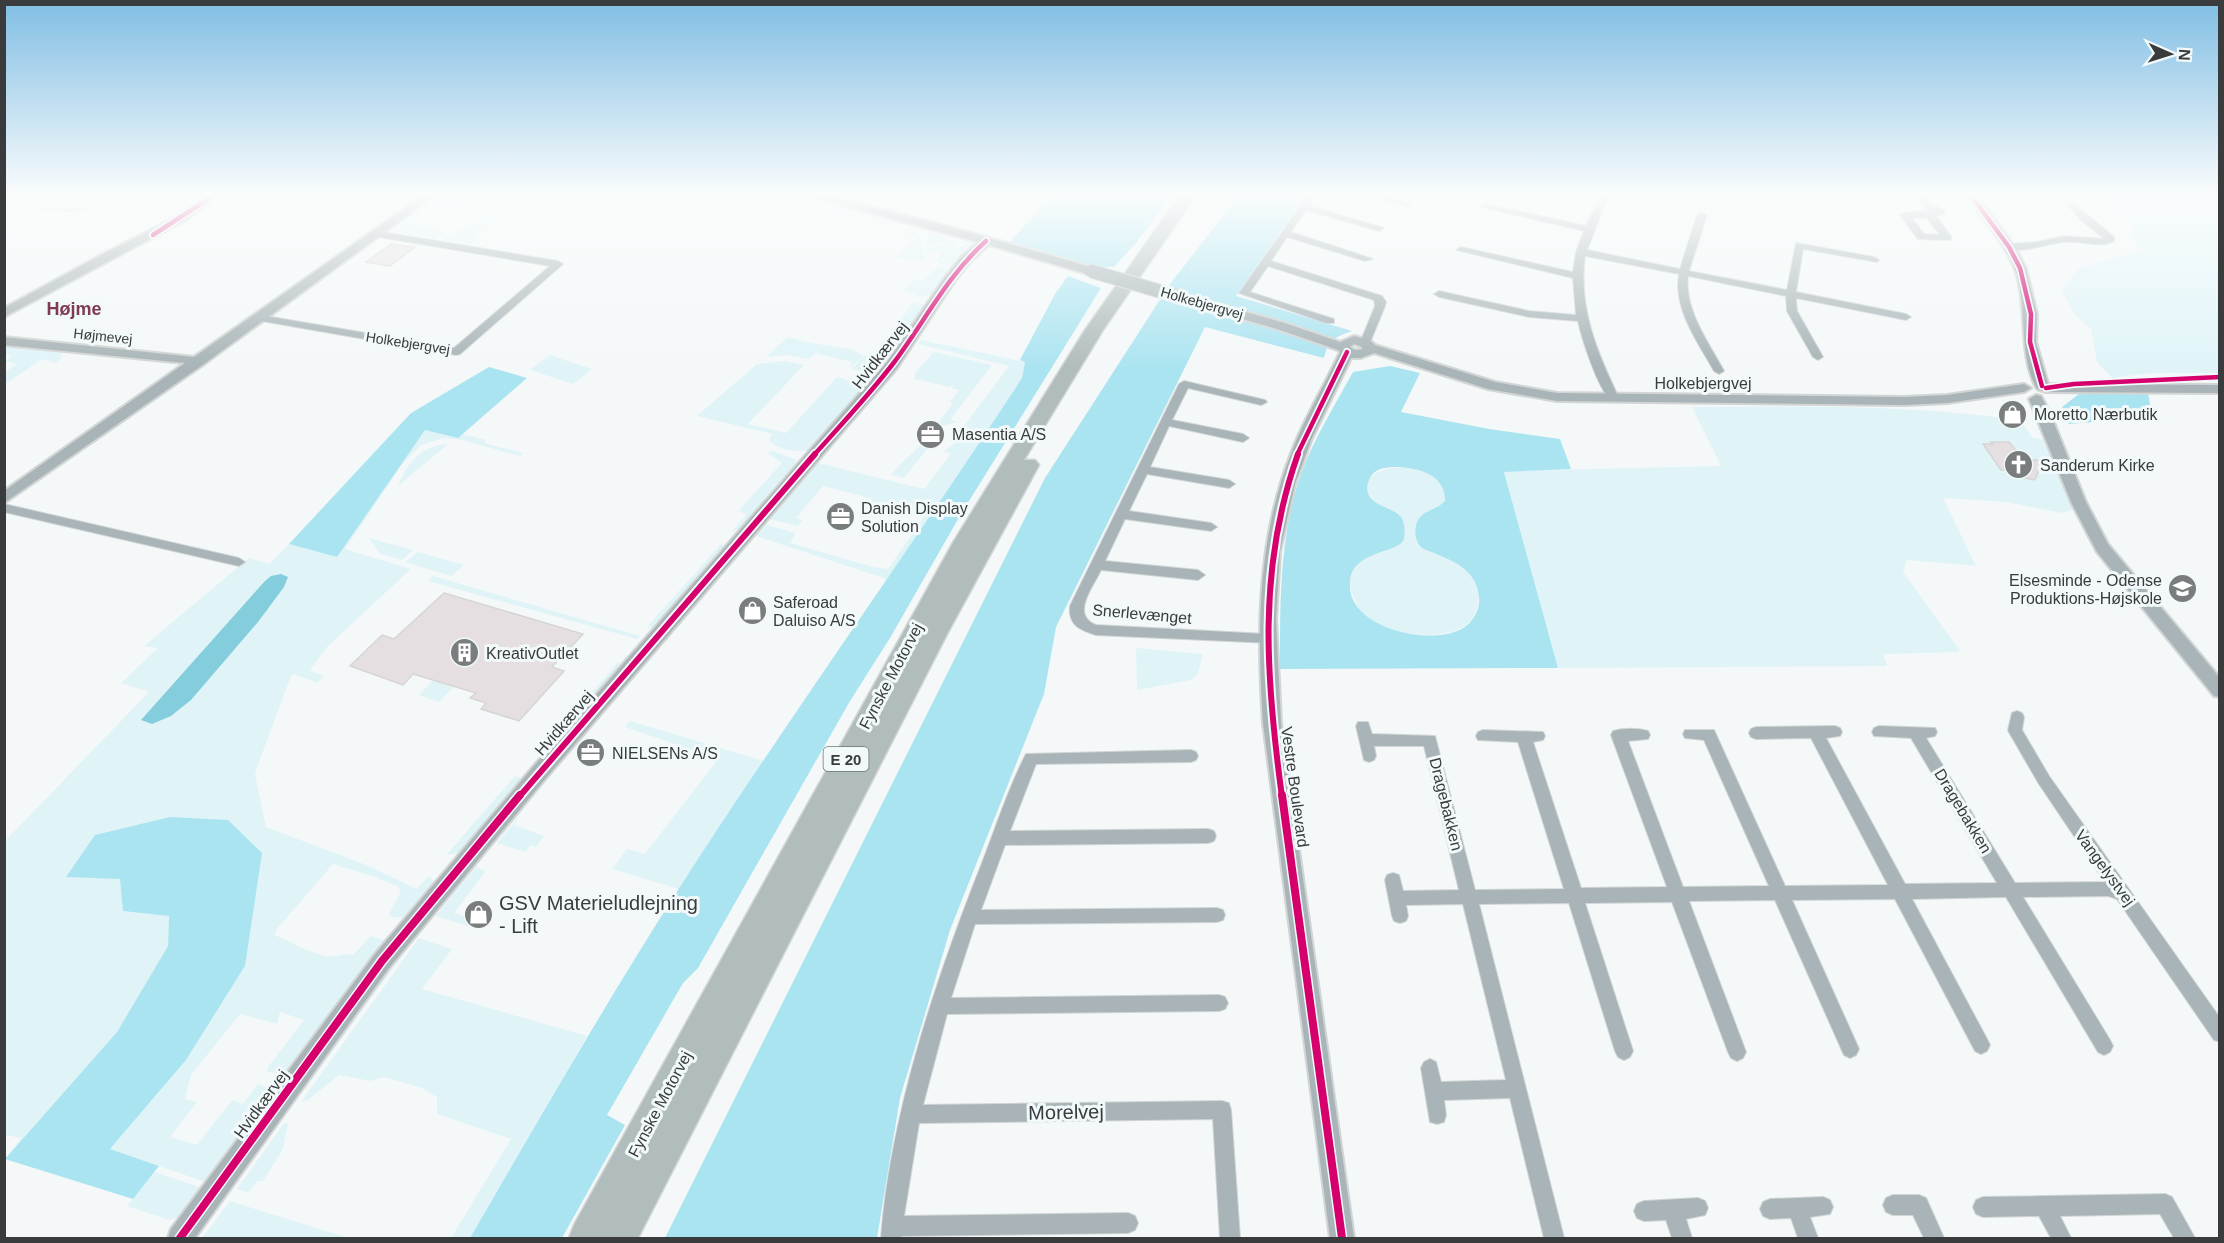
<svg xmlns="http://www.w3.org/2000/svg" width="2224" height="1243" font-family="Helvetica,sans-serif">
<style>
.green{fill:#e0f4f8}
.forest{fill:#abe4f1;fill-rule:evenodd}
.water{fill:#84cddd}
.building{fill:#e6dfe1;stroke:#d5d5d5;stroke-width:1.5}
.lines{fill:none;stroke-linecap:round;stroke-linejoin:round}
.minor-casing{stroke:#d3d5d5;stroke-width:2}
.tertiary-casing{stroke:#d3d5d5;stroke-width:4}
.motorway-casing{stroke:#d3d5d5;stroke-width:3}
.minor{fill:#a8b4b7;fill-rule:evenodd}
.tertiary{fill:#a8b4b7;fill-rule:evenodd}
.motorway{fill:#b1bcbc;fill-rule:evenodd}
.tertiary-bridge-casing{stroke:#d3d5d5;stroke-width:15;stroke-linecap:butt}
.tertiary-bridge{stroke:#a8b4b7;stroke-width:13}
.cycleway-far2-casing{stroke:#f2f9fa;stroke-width:8}
.cycleway-far1-casing{stroke:#f2f9fa;stroke-width:10}
.cycleway-casing{stroke:#f2f9fa;stroke-width:11}
.cycleway-far2{stroke:#d6006c;stroke-width:4.5}
.cycleway-far1{stroke:#d6006c;stroke-width:6}
.cycleway{stroke:#d6006c;stroke-width:8}
.labels{text-anchor:middle;dominant-baseline:central;stroke-width:6;stroke-linejoin:round;paint-order:stroke}
.far-street-label{font-size:14px;fill:#393b3c;stroke:#f2f9fa}
.shield{fill:#f2f9fa;stroke:#707475;stroke-width:1.5}
.shield-label{font-size:15px;font-weight:bold;fill:#393b3c}
.street-label{font-size:16px;fill:#393b3c;stroke:#f2f9fa}
.poi-label{font-size:16px;fill:#393b3c;stroke:#f2f9fa;text-anchor:start}
.far-district-label{font-size:18px;font-weight:bold;fill:#803a51;stroke:#f2f9fa}
.near-poi-label{font-size:20px;fill:#393b3c;stroke:#f2f9fa;text-anchor:start}
.near-street-label{font-size:20px;fill:#393b3c;stroke:#f2f9fa}
</style>
<rect width="100%" height="100%" fill="#f4f8f8"/>
<g class="green">
<path d="M442 194H482L487 197 467 195 456 202 476 206C462 215 431 194 418 221L420 225 446 231 449 229 437 239 395 232V228Z"/>
<polygon points="2094,194 2219,194 2219,373 2152,373 2112,378 2097,362 2091,329 2076,316 2062,291 2079,268 2142,250 2131,237 2134,226"/>
<path d="M804 200 906 224C896 228 811 208 800 202Z"/>
<polygon points="480,212 498,216 495,218 498,219 473,236 478,239 472,244 448,241 469,245 466,245 440,241 445,241 444,239 457,230 463,231 485,216 478,214"/>
<polygon points="908,232 920,236 922,243 918,247 922,245 925,260 923,262 896,257 917,238 906,234"/>
<path d="M927 232 959 241 954 244 959 247 964 246 963 242 970 243 971 246 952 267 940 264 953 249C946 242 934 242 926 248L945 245 951 250 939 263 932 261 937 260 940 254 937 252 927 254 924 242 929 236Z"/>
<polygon points="939,266 951,269 933,294 921,297 903,290 916,279 924,280"/>
<polygon points="912,303 923,304 925,306 881,369 871,373 852,369 864,355 875,358"/>
<polygon points="788,337 806,342 853,350 863,355 850,368 852,362 815,353 809,359 786,355 766,357"/>
<path d="M921 340 1025 362 1022 378 951 488 887 579 756 536 766 525 793 532 795 536 790 543 873 567 888 569 926 514 889 504 881 512 866 508 873 499 823 486 796 518 803 520 798 526 769 519 818 463 924 489 951 454 944 452C950 444 958 444 964 436L961 430 1009 366 918 344Z"/>
<polygon points="5,345 59,350 63,357 55,363 42,359 5,384 5,372 17,364 5,361 13,356 5,354"/>
<polygon points="934,352 992,365 950,420 957,422 940,427 935,426 953,404 950,402 959,390 952,388 953,385 949,387 915,379 915,373"/>
<polygon points="550,355 592,369 573,384 530,370"/>
<path d="M783 361 804 365 748 424 786 433 837 377 864 384 865 387 810 450C797 453 779 450 769 441L772 434 697 416 757 364Z"/>
<path d="M1692 407C1802 406 1912 405 2020 420L2033 438 2042 439 2072 500V510L2062 513 2006 502 1943 498 1976 566 1907 560 1903 572 1961 652 1883 654 1887 666 1558 668 1504 471 1721 466Z"/>
<path d="M425 429 458 438 462 434 486 440 484 443 523 453 520 456 462 440 444 438 421 445 403 463 345 549 411 569 327 647 310 670 323 676 318 683 293 674 291 676 255 773 266 827 369 866 416 889 429 876 433 881 431 887 406 918 391 917 389 913 400 894 399 887 375 877 333 864 276 930 275 935C291 942 308 952 325 956 336 958 343 952 353 955L371 936 387 941 291 1071 284 1074 267 1072 268 1067 304 1020 280 1012 277 1024 240 1014 191 1075 185 1099 197 1102 170 1137 197 1145 232 1100 243 1104 258 1084 272 1090V1095L208 1183 110 1149 186 1060 245 966 120 879 169 915 168 946 117 1032 5 1159 21 1138 5 1135V841L149 692 121 683 158 648 144 646 249 558 269 564 289 544 337 556Z"/>
<path d="M927 438 931 439 935 450 928 448 904 478 891 475C902 461 915 452 927 438Z"/>
<path d="M448 444 398 486C408 462 421 446 448 444Z"/>
<polygon points="772,451 795,459 796,464 742,528 731,532 747,514 739,511 740,509 782,463 768,453"/>
<path d="M1400 467C1422 469 1444 475 1445 501L1440 506 1420 516 1422 548C1445 557 1476 567 1478 595 1483 650 1389 639 1364 616 1360 612 1357 605 1355 600 1351 593 1348 586 1351 578 1357 557 1380 551 1398 546L1400 515C1390 511 1378 507 1371 498 1354 476 1385 468 1400 467Z"/>
<polygon points="369,538 413,550 402,560 380,554"/>
<polygon points="722,543 724,548 720,553 661,622 656,627 646,628"/>
<polygon points="418,552 464,565 451,576 405,562"/>
<polygon points="433,576 640,636 637,639 428,581"/>
<polygon points="1136,648 1203,654 1198,674 1191,680 1137,690"/>
<polygon points="619,661 620,669 565,732 554,736"/>
<polygon points="433,680 454,686 439,702 419,695"/>
<polygon points="630,721 764,761 679,889 612,869 627,849 645,854 718,759 625,727"/>
<polygon points="515,776 520,778 520,783 460,853 446,855"/>
<polygon points="521,814 514,825 544,836 536,847 531,845 525,852 497,843"/>
<polygon points="476,867 486,871 454,913 466,916 468,926 436,916"/>
<polygon points="416,937 297,1099 296,1096 408,941"/>
<polygon points="419,938 452,949 422,989 587,1036 470,1238 451,1238 511,1139 437,1114 437,1097 422,1088 384,1077 370,1081 339,1075 308,1100 301,1102"/>
<polygon points="284,1123 288,1124 283,1149 263,1181 258,1181 248,1193 237,1189"/>
<polygon points="155,1172 205,1189 184,1216 169,1220 127,1206"/>
<polygon points="230,1201 348,1238 202,1238"/>
</g>
<g class="forest">
<polygon points="1053,194 1173,194 1135,244 1114,267 1097,267 1010,242"/>
<path d="M1240 194H1307L1236 296 1352 331C1336 336 1328 341 1324 358L1205 327 1056 627 1044 694 950 930 900 1098 877 1238H665L1045 478 1170 284Z"/>
<path d="M1068 276 1101 288 961 514 890 638 850 701 698 968 683 983 607 1115 625 1125 562 1238H470C538 1121 605 1004 678 890 789 717 910 550 1022 378L1025 362 1020 360 1055 294Z"/>
<path d="M1390 366 1420 373 1401 412 1489 429 1560 439 1571 469 1504 472 1558 668 1280 669C1280 602 1279 525 1306 461 1319 431 1337 401 1353 372ZM1400 467C1421 469 1445 475 1445 501 1437 510 1422 510 1417 522 1414 530 1415 541 1421 547 1424 550 1430 551 1434 553 1456 562 1477 571 1479 598 1480 608 1475 619 1466 626 1437 649 1345 629 1350 582 1353 549 1399 554 1404 539 1405 533 1405 522 1401 517 1393 506 1359 505 1369 480 1374 467 1388 467 1400 467Z"/>
<polygon points="489,367 527,378 458,438 425,430 337,557 289,544 411,413"/>
<polygon points="2148,392 2152,417 2069,424 2062,407 2079,394"/>
<polygon points="170,817 228,820 262,853 245,966 186,1060 110,1149 159,1166 133,1199 5,1159 117,1032 168,946 169,916 123,911 120,879 66,877 95,835"/>
</g>
<polygon class="water" points="281,574 288,577 284,587 258,622 191,700 171,716 152,724 141,720 264,582 271,576"/>
<g class="building">
<polygon points="60,194 108,194 82,212 43,209 60,198"/>
<polygon points="391,244 415,247 390,266 366,262"/>
<polygon points="1991,442 2009,442 2024,460 2038,460 2046,470 2039,470 2035,480 2025,478 2017,470 2001,470 1983,444 1993,444"/>
<polygon points="444,593 583,634 552,667 564,671 519,721 481,709 486,703 470,698 476,693 413,674 403,685 350,666 382,635 394,639"/>
</g>
<g class="lines">
<defs>
<g id="minor">
<polygon points="1309,194 1317,194 1309,206 1384,228 1379,231 1306,210 1291,232 1373,259 1365,261 1287,237 1271,261 1382,296 1386,302 1385,306 1369,345 1361,345 1360,343 1375,306 1374,300 1268,266 1250,292 1334,319 1334,323 1326,323 1239,293"/>
<polygon points="1365,194 1379,194 1411,204 1406,207"/>
<path d="M1601 194H1609L1587 250 1680 269 1697 215 1702 212 1707 215 1689 271 1787 290 1796 243 1874 257 1879 260 1877 262 1803 249 1796 292 1906 314 1911 317 1906 320 1796 298 1797 311 1823 357 1818 360 1813 357 1787 311 1786 296 1688 276C1684 310 1709 343 1724 371L1719 374 1714 371C1698 342 1673 309 1679 274L1585 256C1578 308 1597 352 1619 398L1613 401C1600 396 1581 336 1578 321L1529 317 1439 297 1434 294 1439 291 1529 311 1576 315 1573 278 1456 250 1461 247 1573 272 1576 252 1584 231 1481 207 1486 204 1586 226Z"/>
<path d="M1915 194H1924L1931 204 1944 210V214L1936 216 1952 238 1950 240 1918 239 1900 215 1905 212 1934 211 1925 208ZM1912 218H1927L1940 235 1924 234Z"/>
<path d="M2072 202 2114 237V241C2098 249 2081 240 2064 242 2048 243 2017 256 2004 247L2009 244 2037 242 2064 236 2105 239 2081 220 2069 207 2067 205Z"/>
<polygon points="376,231 558,261 563,264 460,354 456,355 256,320 255,318 260,315 454,348 550,266 373,236 373,232"/>
<path d="M1184 381 1265 400 1267 402 1261 405 1188 388 1172 420 1243 434 1249 438 1243 442 1169 426 1150 467 1229 480 1235 484 1229 488 1147 474 1129 511 1211 523 1217 527 1211 531 1125 519 1105 561 1198 570 1205 575 1198 580 1101 570C1093 587 1070 615 1096 625L1266 634 1273 639 1271 643 1096 635C1080 630 1068 625 1070 606L1179 384Z"/>
<polygon points="4,504 239,558 245,562 239,566 4,512"/>
<path d="M2017 711 2022 713 2024 717 2022 730 2049 776 2220 1018V1042L2214 1040 2117 899 2108 896 2023 897 2110 1040 2113 1046 2110 1052 2104 1055 2098 1052 2006 897 1912 899 1987 1039 1990 1045 1987 1051 1981 1054 1975 1051 1895 899 1792 900 1859 1049 1856 1055 1850 1058 1844 1055 1775 900 1689 901 1746 1052 1743 1058 1737 1061 1731 1058 1728 1052 1672 902 1585 903 1633 1051 1630 1057 1624 1060 1618 1057 1615 1051 1569 903 1479 904 1564 1238H1544L1510 1098 1444 1100 1446 1115 1444 1122 1437 1124 1430 1122 1421 1068 1424 1062 1430 1059 1436 1062 1441 1082 1506 1080 1463 904 1406 905 1408 916 1406 921 1400 923 1394 921 1392 916 1385 880 1387 875 1393 873 1399 875 1403 891 1459 890 1424 746H1374L1376 756 1374 760 1369 762 1364 760 1356 726 1358 722H1368L1372 734 1435 736 1475 890 1564 889 1518 742 1478 740 1476 736 1478 732 1483 730 1543 732 1545 736 1543 740 1533 742 1581 888 1667 887 1611 735 1613 731C1623 728 1638 728 1648 731L1650 735 1648 739 1628 741 1683 887 1769 886 1704 740 1685 738 1683 734 1685 730H1714L1785 886 1888 885 1811 738 1756 739 1751 737 1749 733 1751 729 1756 727 1835 726 1840 728 1842 732 1840 736 1826 738 1905 884 1997 883 1911 738 1874 736 1872 732 1874 728 1879 726 1935 728 1937 732 1935 736 1926 738 2015 883 2105 882 2039 784 2010 734 2008 730 2012 713Z"/>
<path d="M1191 750 1196 752 1198 756 1196 760 1191 762 1036 764 1010 831 1208 829 1214 831 1216 836 1214 841 1208 843 1005 845 981 910 1217 908 1223 910 1225 915 1223 920 1217 922 975 924 951 998 1219 995 1225 997 1228 1003 1225 1009 1219 1011 947 1014 923 1105 1222 1101 1229 1103 1231 1110 1240 1238H1220L1213 1119 919 1123 904 1216 1128 1213 1135 1216 1138 1223 1135 1230 1128 1233 901 1236V1238H881C891 1112 936 979 982 863 996 827 1008 789 1026 754Z"/>
<polygon points="2165,1194 2172,1197 2195,1238 2174,1238 2160,1214 2060,1216 2071,1238 2051,1238 2039,1216 1983,1217 1976,1214 1973,1207 1976,1200 1983,1197"/>
<polygon points="1893,1195 1919,1195 1926,1198 1944,1238 1924,1238 1913,1215 1893,1215 1886,1212 1883,1205 1886,1198"/>
<polygon points="1823,1197 1830,1200 1833,1207 1830,1214 1810,1217 1818,1238 1798,1238 1791,1218 1770,1219 1763,1216 1760,1209 1763,1202 1770,1199"/>
<polygon points="1698,1198 1705,1201 1708,1208 1705,1215 1686,1219 1692,1238 1672,1238 1666,1220 1644,1221 1637,1218 1634,1211 1637,1204 1644,1201"/>
</g>
<g id="tertiary">
<polygon points="209,194 221,194 186,220 4,317 4,308 99,256 178,216"/>
<polygon points="425,194 437,194 204,364 4,503 4,491 185,363 4,345 4,337 194,357"/>
<polygon points="806,194 824,194 947,226 1095,268 1097,271 1091,275 989,245 970,262 955,281 897,368 546,778 389,968 195,1238 168,1238 171,1229 375,954 532,768 887,362 946,276 962,256 978,242 807,196"/>
<path d="M1965 194H1976L2015 247 2026 268 2037 314 2036 342 2048 384 2220 385V393L2046 392 2037 389C2017 354 2029 305 2014 267 2003 240 1981 218 1965 194Z"/>
<path d="M1183 294 1285 323 1340 342 1354 336 1370 340 1375 345 1495 382 1557 393 1904 397 1947 395 2024 384 2031 388 2024 392 1947 403 1904 405 1557 401 1488 389 1374 353 1361 358H1351L1312 438 1295 484 1280 551 1276 619 1281 723 1354 1238H1330L1263 723C1257 631 1257 539 1292 451 1305 417 1325 385 1340 352L1338 350 1277 329 1179 301 1177 298 1179 295ZM1354 344 1360 346 1363 349 1355 350 1350 347Z"/>
<polygon points="2036,395 2041,396 2050,413 2086,502 2108,544 2220,678 2220,697 2214,696 2097,552 2071,502 2029,399"/>
</g>
<polygon id="motorway" points="1181,194 1197,194 1103,330 1024,460 1035,460 1039,465 947,634 638,1238 569,1238 574,1225 954,541 1085,330"/>
</defs>
<use href="#minor" class="minor-casing"/>
<use href="#tertiary" class="tertiary-casing"/>
<use href="#motorway" class="motorway-casing"/>
<use href="#minor" class="minor"/>
<use href="#tertiary" class="tertiary"/>
<use href="#motorway" class="motorway"/>
<defs>
<polyline id="tertiary-bridge" points="1091,271 1183,298"/>
</defs>
<use href="#tertiary-bridge" class="tertiary-bridge-casing"/>
<use href="#tertiary-bridge" class="tertiary-bridge"/>
<defs>
<g id="cycleway-far2">
<polyline points="1970,194 2009,247 2020,268 2031,314 2030,342 2042,386"/>
<polyline points="153,235 216,194"/>
<polyline points="2046,388 2074,384 2220,377"/>
<path d="M814 455C840 426 868 396 892 365 924 323 946 277 986 241"/>
<polyline points="1297,455 1347,352"/>
</g>
<g id="cycleway-far1">
<polyline points="519,797 815,454"/>
<path d="M1282 797C1266 679 1257 569 1298 454"/>
</g>
<g id="cycleway">
<polyline points="1282,795 1342,1238"/>
<polyline points="180,1238 382,961 520,795"/>
</g>
</defs>
<use href="#cycleway-far2" class="cycleway-far2-casing"/>
<use href="#cycleway-far1" class="cycleway-far1-casing"/>
<use href="#cycleway" class="cycleway-casing"/>
<use href="#cycleway-far2" class="cycleway-far2"/>
<use href="#cycleway-far1" class="cycleway-far1"/>
<use href="#cycleway" class="cycleway"/>
</g>
<linearGradient id="sky" x2="0" y2="1"><stop stop-color="#80bee4"/><stop offset="0.53" stop-color="#fafcfc"/><stop offset="1" stop-color="#fafcfc" stop-opacity="0"/></linearGradient>
<rect width="2224" height="368" fill="url(#sky)"/>
<defs>
<symbol id="shop-disc" viewBox="-11 -11 22 22"><circle r="9.5" fill="#7a7d7e" stroke="#f2f9fa"/><path d="M-5-2.5h2.3a2.7 3.5 0 0 1 5.4 0H5L5.5 6h-11ZM-1.5-2.5h3a1.5 2.3 0 0 0-3 0Z" fill="#fff"/></symbol>
<symbol id="office-disc" viewBox="-11 -11 22 22"><circle r="9.5" fill="#7a7d7e" stroke="#f2f9fa"/><path d="M-6-3h4V-5.5h4V-3h4V5H-6ZM-1-4.5V-3h2v-1.5ZM-6 0V1H6V0Z" fill="#fff"/></symbol>
<symbol id="church-disc" viewBox="-11 -11 22 22"><circle r="9.5" fill="#7a7d7e" stroke="#f2f9fa"/><path d="M-1.2-6h2.4v3.5h3.3v2.4h-3.3V6h-2.4V-.1h-3.3v-2.4h3.3Z" fill="#fff"/></symbol>
<symbol id="university-disc" viewBox="-11 -11 22 22"><circle r="9.5" fill="#7a7d7e" stroke="#f2f9fa"/><path d="M0-5L7-2L0 1L-7-2ZM-4 1L0 2.5L4 1V4Q0 6-4 4Z" fill="#fff"/></symbol>
<symbol id="building-disc" viewBox="-11 -11 22 22"><circle r="9.5" fill="#7a7d7e" stroke="#f2f9fa"/><path d="M-4-6H4V6H1V3H-1V6H-4ZM-2.5-4.3h1.7v1.8h-1.7ZM.8-4.3h1.7v1.8H.8ZM-2.5-1h1.7V.8h-1.7ZM.8-1h1.7V.8H.8Z" fill="#fff"/></symbol>
</defs>
<g fill-rule="evenodd">
<use href="#shop-disc" x="1996" y="398" width="33" height="33"/>
<use href="#office-disc" x="914" y="418" width="33" height="33"/>
<use href="#church-disc" x="2002" y="448" width="33" height="33"/>
<use href="#office-disc" x="824" y="500" width="33" height="33"/>
<use href="#university-disc" x="2166" y="572" width="33" height="33"/>
<use href="#shop-disc" x="736" y="594" width="33" height="33"/>
<use href="#building-disc" x="448" y="636" width="33" height="33"/>
<use href="#office-disc" x="574" y="736" width="33" height="33"/>
<use href="#shop-disc" x="462" y="898" width="33" height="33"/>
</g>
<g class="labels">
<g class="far-street-label">
<text transform="translate(1202 303) rotate(16)">Holkebjergvej</text>
<text transform="translate(103 336) rotate(6)">Højmevej</text>
<text transform="translate(408 343) rotate(9)">Holkebjergvej</text>
</g>
<rect class="shield" x="823.5" y="747" width="45" height="24" rx="4.5"/>
<g class="shield-label">
<text x="846" y="759">E 20</text>
</g>
<g class="street-label">
<text transform="translate(880 355) rotate(-52)">Hvidkærvej</text>
<text x="1703" y="383">Holkebjergvej</text>
<text transform="translate(1142 614) rotate(5)">Snerlevænget</text>
<text transform="translate(891 676) rotate(-62)">Fynske Motorvej</text>
<text transform="translate(564 723) rotate(-49)">Hvidkærvej</text>
<text transform="translate(1295 787) rotate(82)">Vestre Boulevard</text>
<text transform="translate(1446 804) rotate(76)">Dragebakken</text>
<text transform="translate(1963 811) rotate(59)">Dragebakken</text>
<text transform="translate(2105 868) rotate(54)">Vangelystvej</text>
<text transform="translate(261 1104) rotate(-54)">Hvidkærvej</text>
<text transform="translate(660 1104) rotate(-62)">Fynske Motorvej</text>
</g>
<g class="poi-label">
<text x="2034" y="414">Moretto Nærbutik</text>
<text x="952" y="434">Masentia A/S</text>
<text x="2040" y="465">Sanderum Kirke</text>
<text x="861" y="508">Danish Display<tspan x="861" dy="18">Solution</tspan></text>
<text x="2162" y="580" text-anchor="end">Elsesminde - Odense<tspan x="2162" dy="18">Produktions-Højskole</tspan></text>
<text x="773" y="602">Saferoad<tspan x="773" dy="18">Daluiso A/S</tspan></text>
<text x="486" y="653">KreativOutlet</text>
<text x="612" y="753">NIELSENs A/S</text>
</g>
<g class="far-district-label">
<text x="74" y="309">Højme</text>
</g>
<g class="near-poi-label">
<text x="499" y="903">GSV Materieludlejning<tspan x="499" dy="23">- Lift</tspan></text>
</g>
<g class="near-street-label">
<text transform="translate(1066 1112) rotate(-1)">Morelvej</text>
</g>
</g>
<rect width="2224" height="1243" fill="none" stroke="#393b3c" stroke-width="12"/>
<g transform="translate(2170 54) rotate(93)" stroke="#f2f9fa" stroke-width="4.5" paint-order="stroke">
<path d="M0-4.5L10 22L0 15L-10 22Z" fill="#393b3c"/>
<text y="-9" font-size="16" font-weight="bold" text-anchor="middle" fill="#393b3c">N</text>
</g>
</svg>
